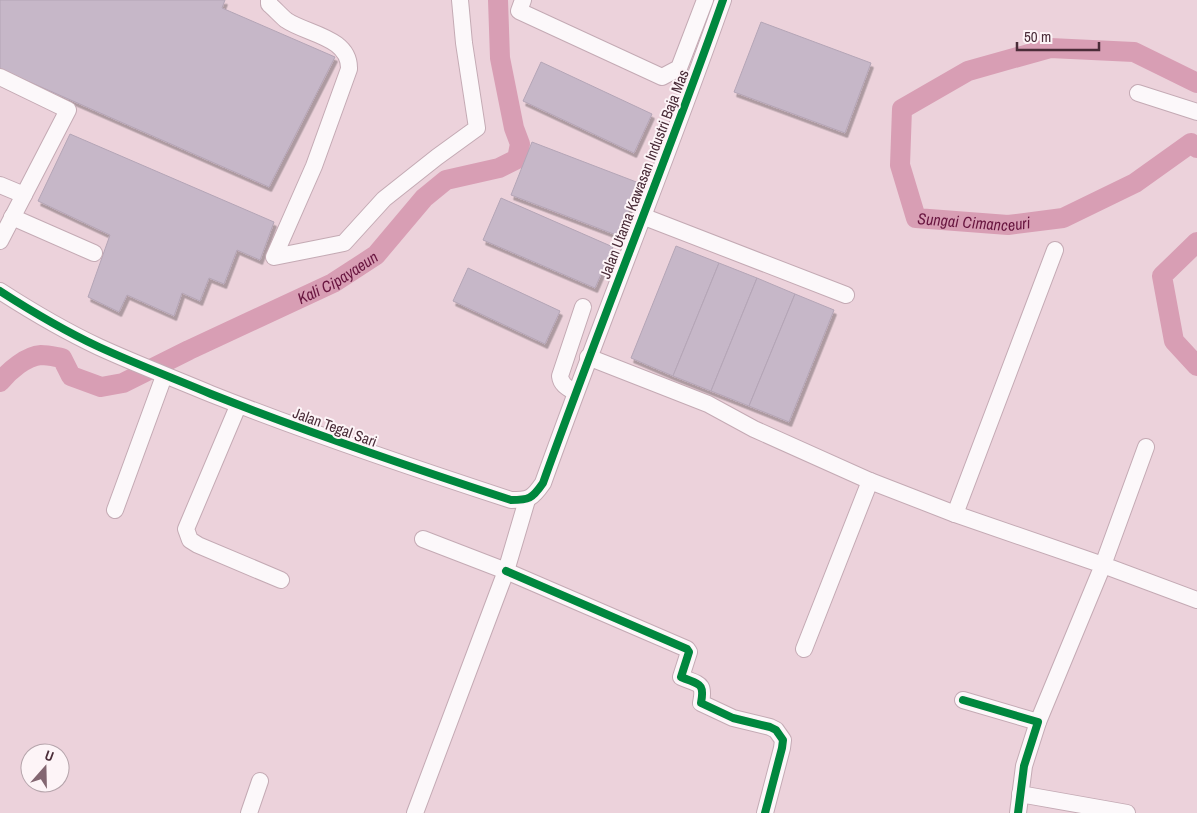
<svg xmlns="http://www.w3.org/2000/svg" width="1197" height="813" font-family="'Archivo Narrow',sans-serif">
<style>
.lines{fill:none;stroke-linecap:round;stroke-linejoin:round}
.river{stroke:#d89eb4;stroke-width:20}
.building{fill:#c6b7c8;stroke:#b4a5b6;filter:url(#shadow)}
.minor-casing{stroke:#c4aab4;stroke-width:18}
.minor{stroke:#fcf8fa;stroke-width:16}
.cycleway-casing{stroke:#fdf4f7;stroke-width:11}
.cycleway{stroke:#00873e;stroke-width:8}
.labels{text-anchor:middle;dominant-baseline:central;stroke-width:4;stroke-linejoin:round;paint-order:stroke}
.street-label{font-size:15px;fill:#4a2c38;stroke:#fdf4f7}
.water-label{font-size:16px;font-style:italic;fill:#68153f;stroke:#fdf4f7}
</style>
<defs>
<filter id="shadow"><feDropShadow dx="2.5" dy="4.5" stdDeviation="0" flood-color="#0004"/></filter>
</defs>
<rect width="100%" height="100%" fill="#ecd2db"/>
<g class="lines">
<g class="river">
<path id="s1" d="M1197 83 1134 52 1050 48 968 71 902 109 900 165 916 218 1008 225 1063 218 1135 183 1191 143 1197 148"/>
<polyline points="1197,242 1162,276 1174,341 1197,366"/>
<path id="s2" d="M0 382C9 371 26 356 41 355 48 355 56 357 62 358L71 376 101 387 123 383 189 350 333 283 376 255 424 198 446 180 499 168 517 159 520 144 514 128 500 58 498 0"/>
</g>
</g>
<g class="building">
<polygon points="0,0 225,0 222,8 335,57 269,187 0,69"/>
<polygon points="761,22 871,63 845,133 734,92"/>
<polygon points="541,62 652,114 634,153 523,101"/>
<polygon points="70,134 274,222 260,260 237,250 224,284 209,278 200,301 182,293 174,316 127,295 119,312 88,297 110,235 38,201"/>
<polygon points="532,142 639,183 619,236 511,195"/>
<polygon points="501,198 613,247 595,288 483,240"/>
<polygon points="676,246 719,263 673,376 631,358"/>
<polygon points="719,263 757,278 711,391 673,376"/>
<polygon points="468,268 560,311 545,344 453,301"/>
<polygon points="757,278 795,294 749,406 711,391"/>
<polygon points="795,294 834,310 789,422 749,406"/>
</g>
<g class="lines">
<defs>
<g id="minor">
<path d="M269 0V4C275 9 280 15 286 20 306 34 350 37 349 69L314 166 274 257 344 243 384 199 437 157 477 128 464 43 460 0"/>
<polyline points="523,0 519,11 662,77 679,68 705,0"/>
<polyline points="0,77 68,110 0,241"/>
<polyline points="1138,93 1197,112"/>
<polyline points="0,185 24,195"/>
<polyline points="642,216 846,295"/>
<polyline points="12,217 94,253"/>
<path d="M0 291C31 311 65 331 99 347 136 364 173 378 211 394 309 433 410 467 511 500 529 500 532 499 543 483 601 321 666 162 723 0"/>
<polyline points="588,357 708,404 754,429 870,481 955,514 1103,565 1038,722 1024,766 1018,813"/>
<path d="M575 392C568 388 561 385 560 376L583 307"/>
<polyline points="238,406 186,529 190,540 198,545 281,580"/>
<polyline points="1146,447 1103,565 1197,600"/>
<polyline points="115,510 164,376"/>
<polyline points="955,514 1055,250"/>
<path d="M423 539 506 571 687 649 689 652 681 677C699 685 705 682 701 703L733 718 770 727 776 730 783 740 782 748 765 813"/>
<polyline points="804,649 870,481"/>
<polyline points="963,700 1038,722"/>
<polyline points="1020,794 1127,813"/>
<polyline points="249,813 260,781"/>
<polyline points="415,813 506,571 527,500"/>
</g>
</defs>
<use href="#minor" class="minor-casing"/>
<use href="#minor" class="minor"/>
<defs>
<g id="cycleway">
<path d="M0 291C31 311 65 331 99 347 136 364 173 378 211 394 309 433 410 467 511 500 529 500 532 499 543 483 601 321 666 162 723 0"/>
<path d="M506 571 687 649 689 652 681 677C699 685 705 682 701 703L733 718 770 727 776 730 783 740 782 748 765 813"/>
<polyline points="963,700 1038,722 1024,766 1018,813"/>
</g>
</defs>
<use href="#cycleway" class="cycleway-casing"/>
<use href="#cycleway" class="cycleway"/>
</g>
<g class="labels">
<g class="street-label">
<text transform="translate(644 174) rotate(-69)">Jalan Utama Kawasan Industri Baja Mas</text>
<text transform="translate(335 427) rotate(20)">Jalan Tegal Sari</text>
</g>
<g class="water-label">
<text stroke="none"><textPath href="#s1" startOffset="485">Sungai Cimanceuri</textPath></text>
<text stroke="none"><textPath href="#s2" startOffset="385">Kali Cipayaeun</textPath></text>
</g>
</g>
<g transform="translate(45 768) rotate(20)"><circle r="24" fill="#fdf4f7" stroke="#b5a4ab"/>
<path d="M0-4L9 19L0 12L-9 19Z" fill="#836671"/>
<text y="-8" font-size="14" font-weight="bold" text-anchor="middle" fill="#4a2c38">U</text>
</g>
<path d="M1017 42v8h82v-8" fill="none" stroke="#4a2c38" stroke-width="2.5"/>
<text x="1024" y="42" font-size="15" fill="#4a2c38" stroke="#fdf4f7" stroke-width="4" paint-order="stroke">50 m</text>
</svg>
